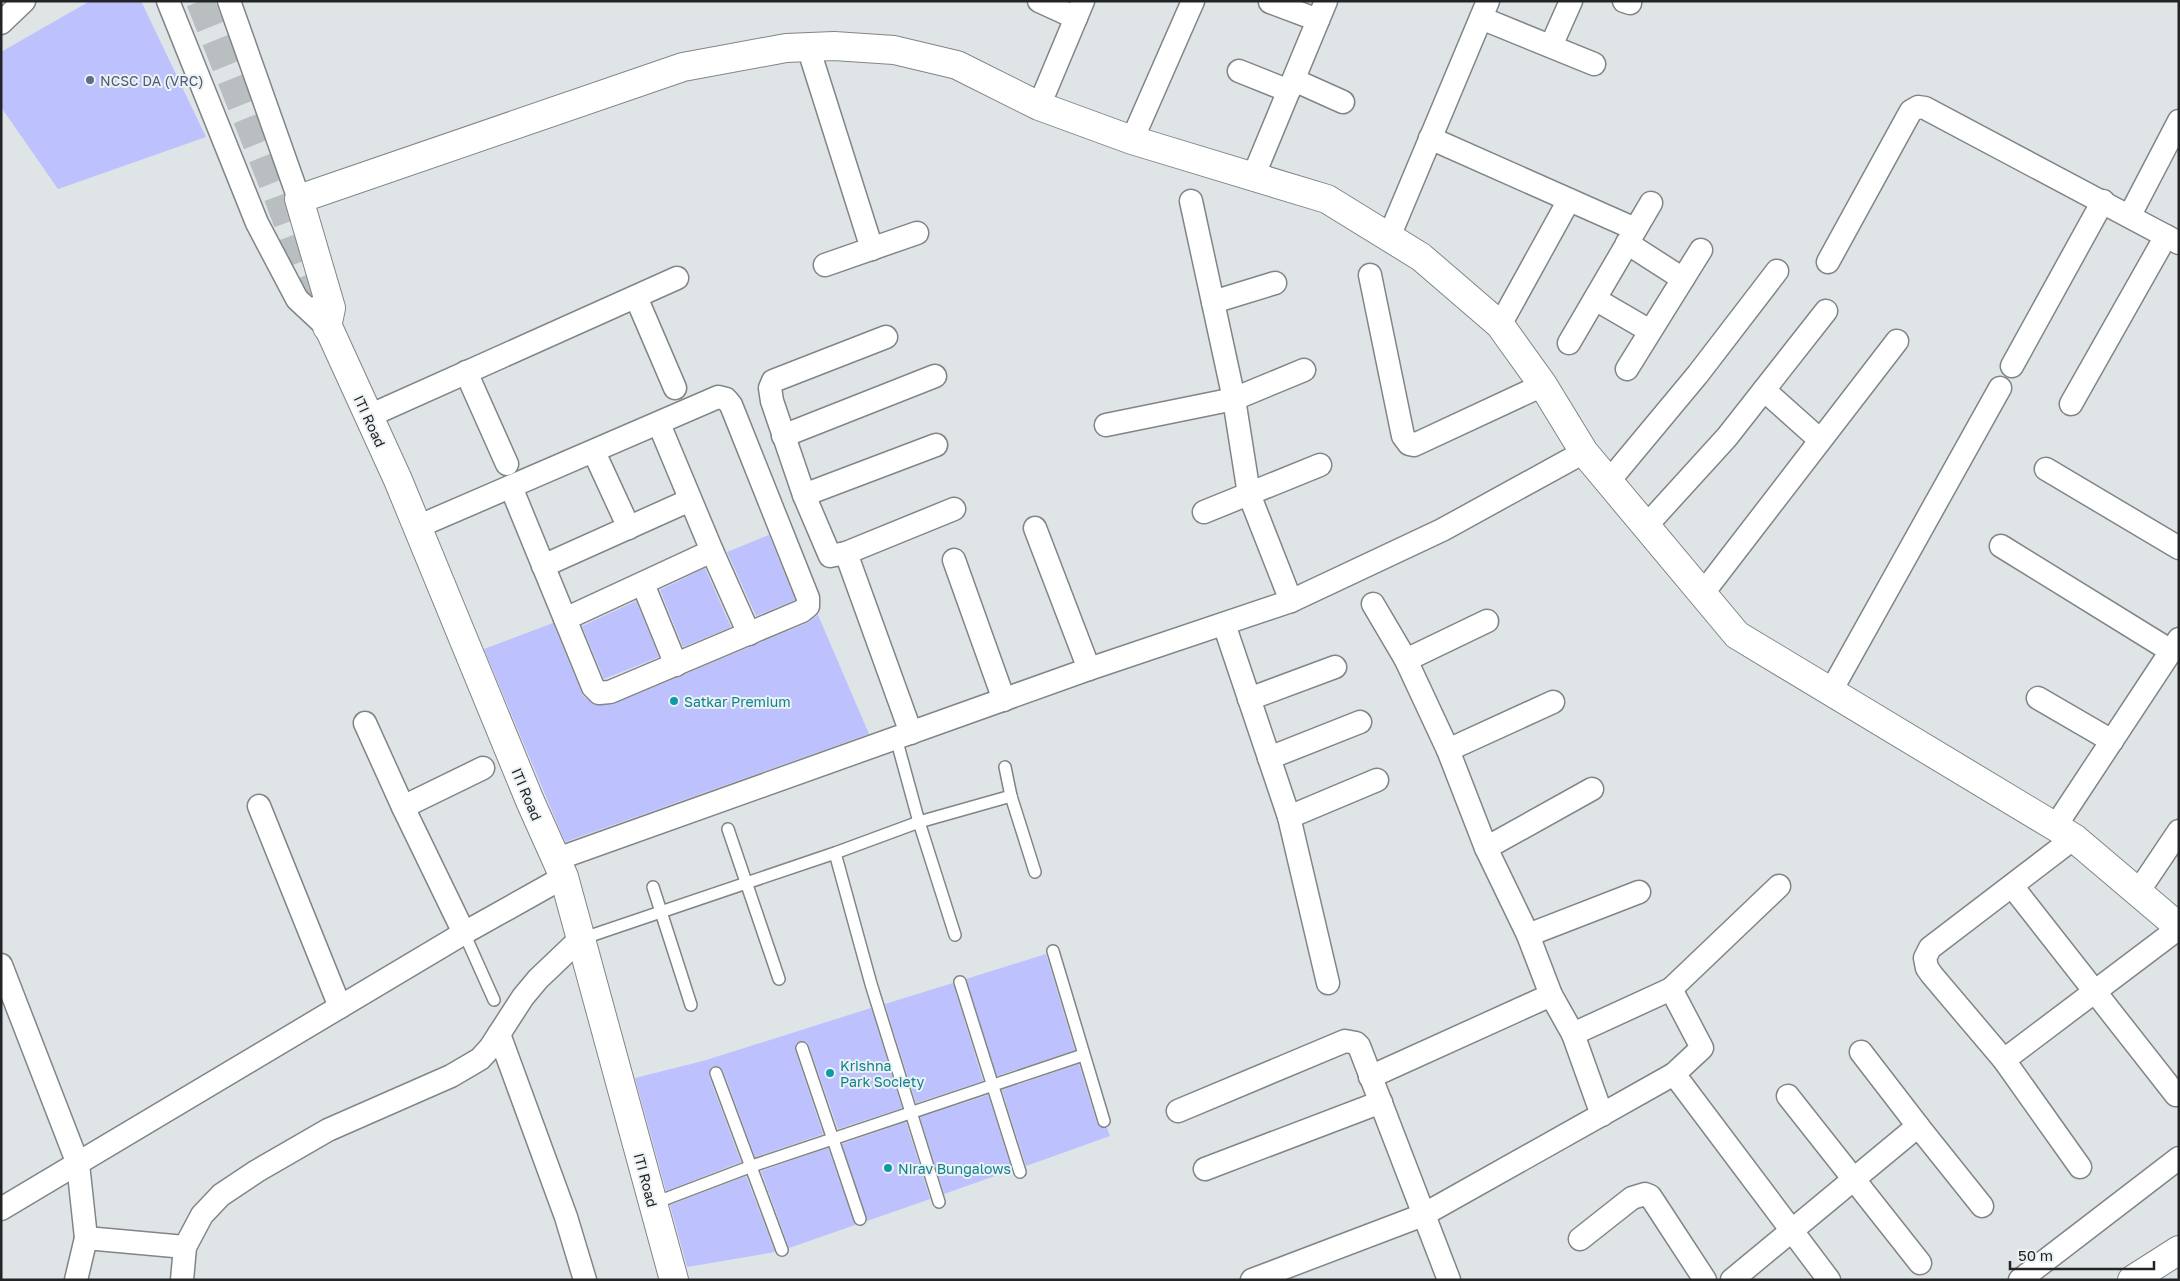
<svg xmlns="http://www.w3.org/2000/svg" width="2180" height="1281" font-family="'Golos Text',sans-serif">
<style>
.building{fill:#bdc1fd}
.lines{fill:none;stroke-linecap:round;stroke-linejoin:round}
.secondary-tunnel{stroke:#b9bec0;stroke-width:28;stroke-dasharray:28 14;stroke-linecap:butt}
.lane-casing{stroke:#818588;stroke-width:14}
.street-casing{stroke:#818588;stroke-width:25}
.secondary-casing{stroke:#818588;stroke-width:30}
.lane{stroke:#fff;stroke-width:11}
.street{stroke:#fff;stroke-width:22}
.secondary{stroke:#fff;stroke-width:28}
.service-dot{fill:#5c6f8a;stroke:#ecf1f4;stroke-width:2}
.culture-dot{fill:#0f9aa8;stroke:#ecf1f4;stroke-width:2}
.labels{text-anchor:middle;dominant-baseline:central;stroke-width:4;stroke-linejoin:round;paint-order:stroke}
.service-label{font-size:14px;fill:#4e5e75;stroke:#ecf1f4;text-anchor:start}
.street-label{font-size:14px;fill:#222425;stroke:#ecf1f4}
.culture-label{font-size:14px;fill:#0d838f;stroke:#ecf1f4;text-anchor:start}
</style>
<rect width="100%" height="100%" fill="#dfe4e7"/>
<g class="building">
<polygon points="90,1 141,1 206,137 58,189 1,107 1,52"/>
<polygon points="769,535 795,600 756,616 727,552"/>
<polygon points="705,568 731,627 683,647 660,590"/>
<polygon points="636,601 659,657 604,679 582,626"/>
<polygon points="818,615 869,734 565,842 484,649 553,623 583,696 595,705 611,705 807,623"/>
<polygon points="1046,954 1075,1050 997,1076 966,979"/>
<polygon points="953,983 983,1081 916,1103 885,1004"/>
<polygon points="871,1008 902,1108 838,1129 809,1046 807,1042 800,1041 796,1043 795,1050 823,1134 755,1157 723,1070 720,1067 714,1066 710,1069 709,1076 741,1162 666,1191 635,1078 703,1061"/>
<polygon points="1079,1064 1097,1123 1102,1128 1107,1128 1110,1136 1026,1166 1002,1090"/>
<polygon points="988,1095 1012,1170 944,1194 920,1117"/>
<polygon points="906,1122 930,1199 867,1221 842,1144"/>
<polygon points="828,1148 855,1225 789,1248 761,1171"/>
<polygon points="746,1176 775,1252 687,1267 670,1205"/>
</g>
<g class="lines">
<polyline class="secondary-tunnel" points="200,1 275,189 314,294"/>
<defs>
<g id="lane">
<polyline points="896,738 919,822 955,935"/>
<polyline points="1005,767 1011,796 1035,872"/>
<polyline points="728,829 779,979"/>
<polyline points="835,853 871,984 939,1202"/>
<polyline points="653,887 691,1005"/>
<polyline points="464,933 494,1000"/>
<polyline points="581,939 835,853 919,822 1011,796"/>
<polyline points="1053,951 1104,1121"/>
<polyline points="960,982 1020,1172"/>
<polyline points="802,1048 860,1219"/>
<polyline points="716,1073 782,1250"/>
<polyline points="652,1204 752,1166 1083,1055"/>
</g>
<g id="street">
<polyline points="168,1 257,223 297,299 327,327"/>
<polyline points="229,1 299,199"/>
<polyline points="1039,1 1076,18"/>
<polyline points="1624,1 1630,3"/>
<polyline points="1270,2 1318,20"/>
<polyline points="1481,18 1594,64"/>
<polyline points="1,23 24,1"/>
<polyline points="1551,46 1571,1"/>
<polyline points="808,47 872,249"/>
<polyline points="1239,71 1289,91"/>
<polyline points="1294,80 1343,102"/>
<polyline points="1039,106 1083,1"/>
<polyline points="1430,138 1635,229"/>
<polyline points="1132,140 1193,1"/>
<polyline points="1253,177 1326,1"/>
<polyline points="1191,201 1234,399 1249,494 1291,601"/>
<polyline points="2130,215 2179,121"/>
<polyline points="1389,237 1488,1"/>
<polyline points="1627,243 1683,279"/>
<polyline points="1828,262 1907,118 1911,111 1918,107 1925,108 2179,243"/>
<polyline points="825,265 917,233"/>
<polyline points="1370,275 1403,436 1409,444 1414,445 1543,385"/>
<polyline points="636,297 675,388"/>
<polyline points="1595,299 1650,331"/>
<polyline points="1213,302 1275,283"/>
<polyline points="1500,325 1569,200"/>
<polyline points="886,337 773,381 770,388 772,401 804,495 830,556 846,553 954,509"/>
<polyline points="1569,343 1651,203"/>
<polyline points="2012,366 2103,201"/>
<polyline points="1627,369 1701,250"/>
<polyline points="466,372 507,464"/>
<polyline points="1764,390 1820,440"/>
<polyline points="2071,404 2166,236"/>
<polyline points="369,416 677,278"/>
<polyline points="659,424 712,551 749,634"/>
<polyline points="1106,425 1234,399 1304,370"/>
<polyline points="783,436 935,376"/>
<polyline points="594,452 629,528"/>
<polyline points="2046,469 2179,548"/>
<polyline points="1609,481 1698,374 1777,271"/>
<polyline points="804,495 936,445"/>
<polyline points="1204,512 1320,465"/>
<polyline points="1646,526 1727,437 1826,311"/>
<polyline points="417,527 718,397 726,399 731,405 808,598 808,606 802,611 610,692 599,693 593,687 511,487"/>
<polyline points="1035,528 1089,669"/>
<polyline points="2001,546 2171,651"/>
<polyline points="846,553 911,733"/>
<polyline points="954,560 1004,700"/>
<polyline points="543,566 690,500"/>
<polyline points="643,584 676,665"/>
<polyline points="1703,593 1897,341"/>
<polyline points="565,619 712,551"/>
<polyline points="1224,624 1289,817 1328,983"/>
<polyline points="1406,660 1487,621"/>
<polyline points="1831,691 2000,388"/>
<polyline points="2038,698 2112,741"/>
<polyline points="1249,699 1335,667"/>
<polyline points="365,723 403,807 464,933"/>
<polyline points="1448,750 1553,702"/>
<polyline points="1269,758 1360,722"/>
<polyline points="259,806 340,1007"/>
<polyline points="403,807 483,768"/>
<polyline points="1289,817 1377,780"/>
<polyline points="2055,827 2179,639"/>
<polyline points="2074,838 1930,948 1925,958 1927,968 1932,975 2004,1060 2080,1167"/>
<polyline points="1486,848 1592,789"/>
<polyline points="557,859 1089,669 1291,601 1442,530 1584,452"/>
<polyline points="2012,886 2176,1095"/>
<polyline points="2138,892 2179,831"/>
<polyline points="1528,935 1639,892"/>
<polyline points="1,965 78,1164 86,1238 76,1280"/>
<polyline points="1671,989 1779,886"/>
<polyline points="1551,995 1573,1034 1671,989 1702,1048 1674,1074 1829,1280"/>
<polyline points="499,1034 566,1217 585,1280"/>
<polyline points="1573,1034 1602,1115"/>
<polyline points="1861,1052 1918,1126"/>
<polyline points="2004,1060 2179,928"/>
<polyline points="1370,1077 1551,995 1528,935 1486,848 1448,750 1406,660 1373,604"/>
<polyline points="1788,1096 1920,1263"/>
<polyline points="1178,1111 1345,1041 1356,1043 1359,1046 1449,1280"/>
<polyline points="1205,1169 1381,1102"/>
<polyline points="1,1209 464,933 564,877"/>
<polyline points="86,1238 185,1247"/>
<polyline points="1580,1239 1632,1198 1645,1194 1650,1196 1656,1205 1705,1280"/>
<polyline points="182,1280 185,1247 202,1215 221,1195 257,1171 328,1130 451,1076 480,1059 490,1048 523,997 538,979 580,939"/>
<polyline points="1252,1280 1423,1215 1674,1074"/>
<polyline points="1732,1280 1918,1126 1982,1206"/>
<polyline points="2020,1280 2179,1158"/>
</g>
<g id="secondary">
<polyline points="320,309 398,480 530,801 564,877 674,1280"/>
<polyline points="327,327 331,308 299,199 683,67 786,48 834,46 894,50 957,65 1039,106 1132,140 1327,199 1421,257 1500,325 1543,385 1584,452 1737,635 2074,838 2179,927"/>
<polyline points="2132,1280 2179,1250"/>
</g>
</defs>
<use href="#lane" class="lane-casing"/>
<use href="#street" class="street-casing"/>
<use href="#secondary" class="secondary-casing"/>
<use href="#lane" class="lane"/>
<use href="#street" class="street"/>
<use href="#secondary" class="secondary"/>
</g>
<circle class="service-dot" cx="90" cy="80" r="5"/>
<g class="culture-dot">
<circle cx="674" cy="701" r="5"/>
<circle cx="830" cy="1073" r="5"/>
<circle cx="888" cy="1168" r="5"/>
</g>
<g class="labels">
<g class="service-label">
<text x="100" y="80">NCSC DA (VRC)</text>
</g>
<g class="street-label">
<text transform="translate(370 421) rotate(65)">ITI Road</text>
<text transform="translate(527 794) rotate(67)">ITI Road</text>
<text transform="translate(646 1180) rotate(75)">ITI Road</text>
</g>
<g class="culture-label">
<text x="684" y="701">Satkar Premium</text>
<text x="840" y="1065">Krishna<tspan x="840" dy="16">Park Society</tspan></text>
<text x="898" y="1168">Nirav Bungalows</text>
</g>
</g>
<rect width="2180" height="1281" fill="none" stroke="#222425" stroke-width="5"/>
<path d="M2010 1261v8h144v-8" fill="none" stroke="#222425" stroke-width="2.5"/>
<text x="2018" y="1261" font-size="15" fill="#222425" stroke="#ecf1f4" stroke-width="4" paint-order="stroke">50 m</text>
</svg>
